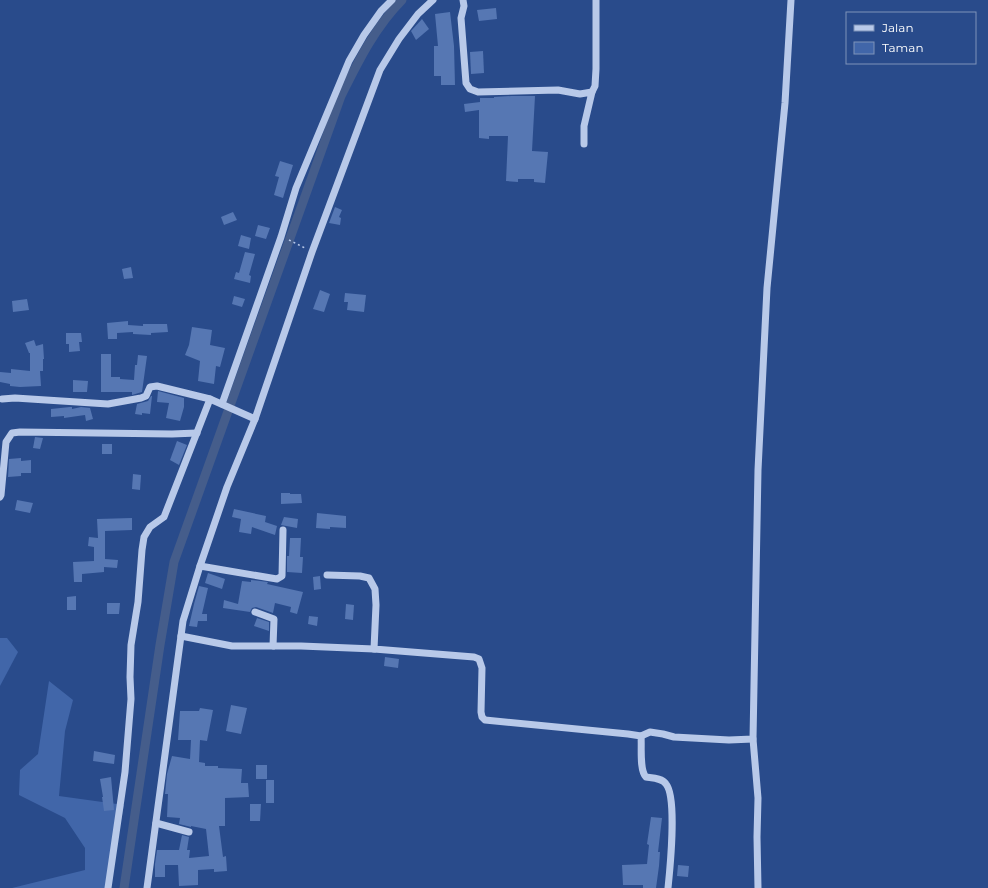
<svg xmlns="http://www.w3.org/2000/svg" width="988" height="888" font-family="Montserrat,sans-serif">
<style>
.green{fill:#4166a9}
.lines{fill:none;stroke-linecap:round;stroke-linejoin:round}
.canal{stroke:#455d8b;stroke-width:9}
.building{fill:#5677b3}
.path{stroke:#b8c9e9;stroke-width:1.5;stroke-dasharray:2 3;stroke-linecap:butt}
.minor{stroke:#b8c9e9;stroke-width:7}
</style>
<rect width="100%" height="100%" fill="#294b8b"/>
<g class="green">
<polygon points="0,638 7,638 18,652 0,686"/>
<polygon points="49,681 73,700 65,731 59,796 124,805 108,888 12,888 85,870 85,848 65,818 19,795 20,770 38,754"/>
</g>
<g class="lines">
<path class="canal" d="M124 888 160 645 174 562 341 96C358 62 375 27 402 0"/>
</g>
<g class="building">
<polygon points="496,8 497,19 479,21 477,10"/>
<polygon points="450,12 454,46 455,85 441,85 441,76 434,76 434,46 438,46 435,14"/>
<polygon points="422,19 429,29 416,40 411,31"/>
<polygon points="483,51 484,73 471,74 470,52"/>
<polygon points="512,96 535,96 532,151 548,152 545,183 534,182 534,179 518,179 518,182 506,181 508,136 489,136 489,139 479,138 479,110 465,112 464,104 480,102 480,98 494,98 494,97"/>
<polygon points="280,161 293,165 283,198 274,195 279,177 275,176"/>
<polygon points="335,207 342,210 339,217 341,218 340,225 329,223"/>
<polygon points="233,212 237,220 224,225 221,217"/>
<polygon points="258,225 270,228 266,239 255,236"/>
<polygon points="241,235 251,238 249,249 238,246"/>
<polygon points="245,252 255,254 249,275 251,276 250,283 234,279 236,272 239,273"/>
<polygon points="131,267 133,278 124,279 122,269"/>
<polygon points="320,290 330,294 324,312 313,309"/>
<polygon points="345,293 366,295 364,312 347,310 348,302 344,302"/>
<polygon points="234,296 245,299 242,307 232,304"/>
<polygon points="27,299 29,310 13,312 12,301"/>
<polygon points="128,321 128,325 143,326 143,324 167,324 168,332 151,333 151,335 133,334 133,332 117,333 117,339 108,339 107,323"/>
<polygon points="192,327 212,330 210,345 225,348 220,367 216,366 214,384 198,381 200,361 185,355 189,345"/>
<polygon points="66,333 81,333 82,342 79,342 80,351 69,352 69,344 66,344"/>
<polygon points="34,340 36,346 43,344 44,359 43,359 43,371 40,371 41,386 20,387 10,386 10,384 0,382 0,372 11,373 11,369 30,371 30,353 29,353 25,343"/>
<polygon points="101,354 111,354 111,377 120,377 120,379 134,380 135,365 137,365 138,355 147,356 142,392 132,395 132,392 101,392"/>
<polygon points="73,380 88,381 87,392 73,392"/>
<polygon points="158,391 184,398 184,407 180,421 166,418 169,403 157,402"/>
<polygon points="151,396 152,396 150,414 142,413 142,415 135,414 137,404 148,401"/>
<polygon points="70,407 72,407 72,409 81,407 90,408 93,419 86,421 85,415 64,418 64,416 51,417 51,409"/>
<polygon points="35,437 43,438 40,449 33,448"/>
<polygon points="177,441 187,445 179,465 170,460"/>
<rect x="102" y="444" width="10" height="10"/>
<polygon points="21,458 21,461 31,460 31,473 21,473 21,476 8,477 9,459"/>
<polygon points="133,474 141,475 140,490 132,489"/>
<polygon points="281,493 290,493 290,494 301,494 302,503 281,504"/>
<polygon points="17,500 33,503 30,513 15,510"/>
<polygon points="234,509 266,516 265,522 277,526 275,535 252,527 251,534 239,532 241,519 232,517"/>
<polygon points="317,513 346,516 346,528 330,527 330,529 316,528"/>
<polygon points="284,517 298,519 297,528 281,525"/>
<polygon points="132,518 132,530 105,531 105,559 118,560 117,568 104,567 104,572 82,574 82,582 74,582 73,562 94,561 94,547 88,546 89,537 98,538 97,519"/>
<polygon points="290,538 301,538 300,557 303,557 302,573 287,572 287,556 289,556"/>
<polygon points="208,573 225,579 222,589 205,583"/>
<polygon points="320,576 321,589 314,590 313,577"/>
<polygon points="251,580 268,582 267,584 303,592 297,614 290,612 291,607 275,603 273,613 256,607 252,608 250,612 223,608 224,600 238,604 242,581 251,582"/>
<polygon points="199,586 208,588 202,614 207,614 207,621 198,621 197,627 189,626 194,604"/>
<polygon points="76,596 76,610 67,610 67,597"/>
<polygon points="107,603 120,603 119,614 107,614"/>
<polygon points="346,604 354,605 353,620 345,619"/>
<polygon points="309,616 318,617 317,626 308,624"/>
<polygon points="257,618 269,622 269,631 254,626"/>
<polygon points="385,657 399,659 398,668 384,666"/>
<polygon points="231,705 247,708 241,734 226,731"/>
<polygon points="200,708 213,710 207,741 200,740 199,762 205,763 205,766 218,766 218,768 242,769 241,783 248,783 249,797 225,798 225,826 219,826 223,857 226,856 227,871 214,872 214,869 198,870 198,885 179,886 178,865 165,865 165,877 155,877 155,864 157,850 179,850 182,835 189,837 187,850 190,850 189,858 209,856 206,829 191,826 191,827 179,824 180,818 167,817 168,794 165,794 167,774 172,756 190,759 191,740 178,740 180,711 199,711"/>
<polygon points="94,751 115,755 114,764 93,761"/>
<rect x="256" y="765" width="11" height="14"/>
<polygon points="111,777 114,810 104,811 102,797 103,797 100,779"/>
<rect x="266" y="780" width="8" height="23"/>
<polygon points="250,804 261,804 260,821 250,821"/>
<polygon points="651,817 662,818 658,852 660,852 659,866 656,888 643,888 643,885 623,885 622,865 647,864 649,845 647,844"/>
<polygon points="678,865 689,866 688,877 677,876"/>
</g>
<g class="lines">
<polyline class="path" points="289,240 305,248"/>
<g class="minor">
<polyline points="463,0 464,6 461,18 466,83 470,89 478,92 558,90 580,94 592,92 584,126 584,144"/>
<polyline points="592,92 595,86 596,69 596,0"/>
<polyline points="2,399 15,398 108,404 141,398 146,396 150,387 157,386 210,399 255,419"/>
<polyline points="222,404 281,237 296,188 349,61 364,35 381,11 392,0"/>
<polyline points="0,497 1,495 6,442 12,433 20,432 172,434 197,433"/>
<polyline points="200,566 277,579 282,576 283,530"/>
<path d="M327 575 360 576 369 578 375 589 376 605 374 649 474 657 479 659 482 668 481 712 482 717 485 720 628 734 641 736C642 746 639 770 646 777 652 778 662 778 666 784 677 797 670 869 668 888"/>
<polyline points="255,612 274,619 273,646"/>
<polyline points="181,636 232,646 301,646 374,649"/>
<polyline points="641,736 650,732 663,734 674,737 729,740 753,739 758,470 767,288 785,103 791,0"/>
<polyline points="753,739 758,798 757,837 758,888"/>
<polyline points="156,823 189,832"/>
<polyline points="108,888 125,772 131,699 130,677 131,645 138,602 142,550 144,537 150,527 164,517 210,399"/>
<polyline points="147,888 183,621 200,566 227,487 255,419 312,252 380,70 399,39 418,14 433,0"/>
</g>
</g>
<rect x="846" y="12" width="130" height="52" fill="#294b8b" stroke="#7f93b9"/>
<rect x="854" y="25" width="20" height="6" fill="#b8c9e9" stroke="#7f93b9"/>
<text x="882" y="32" font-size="12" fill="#ffffff">Jalan</text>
<rect x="854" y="42" width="20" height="12" fill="#4166a9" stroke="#7f93b9"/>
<text x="882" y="52" font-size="12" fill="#ffffff">Taman</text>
</svg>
